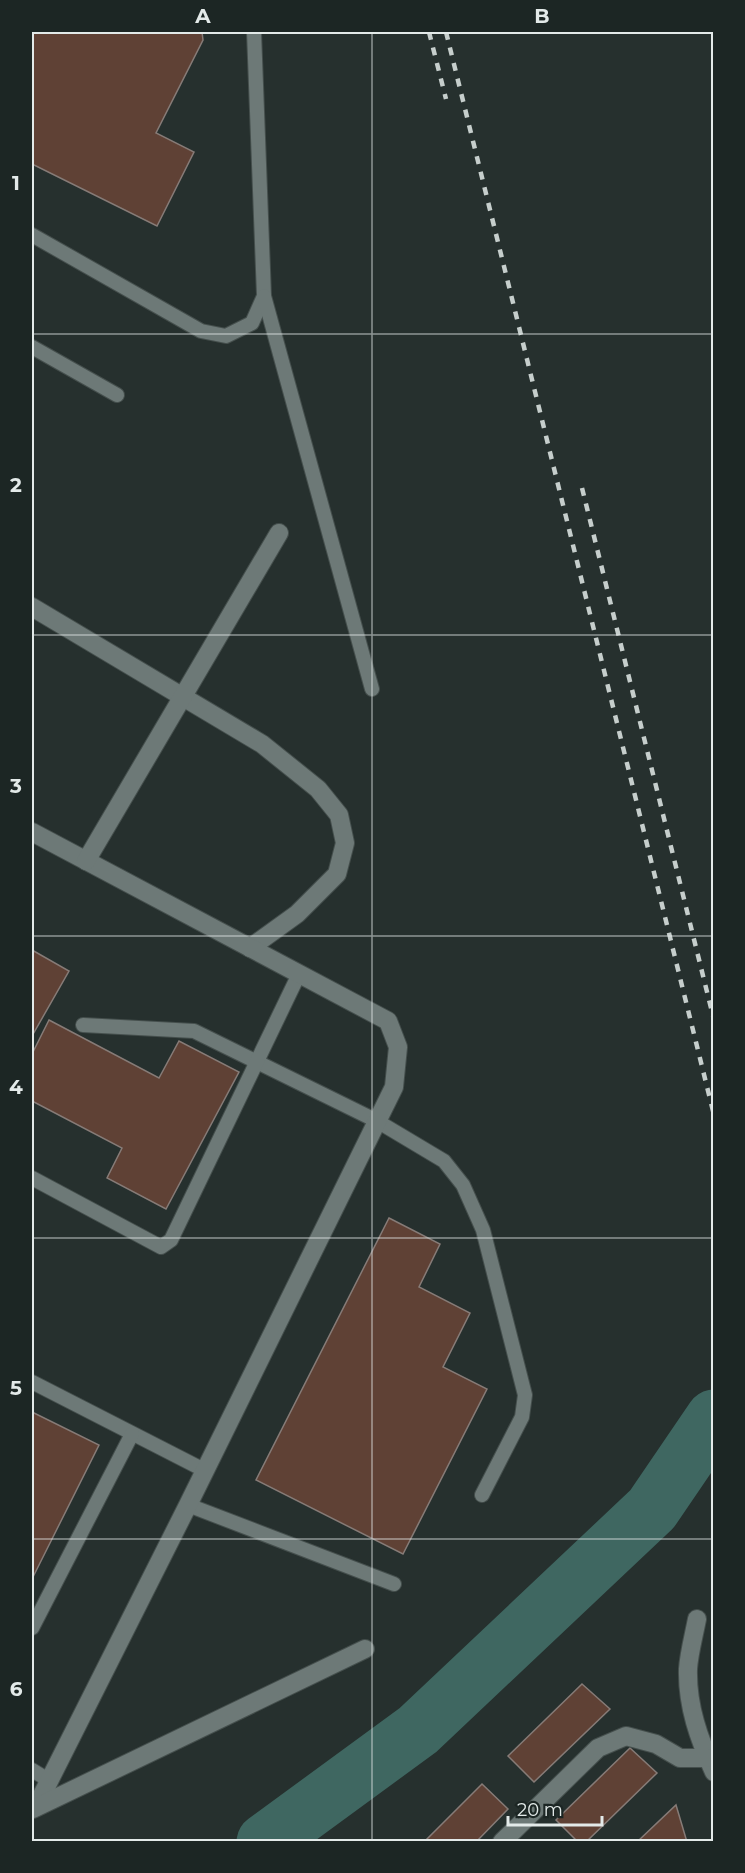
<svg xmlns="http://www.w3.org/2000/svg" width="745" height="1873" font-family="Montserrat,sans-serif">
<style>
.lines{fill:none;stroke-linecap:round;stroke-linejoin:round}
.river{stroke:#3f6761;stroke-width:57}
.building{fill:#5f4135;stroke:#867b77;stroke-width:1.5}
.lane-casing{stroke:#454f4d;stroke-width:16}
.street-casing{stroke:#454f4d;stroke-width:20}
.lane{stroke:#6d7977;stroke-width:14}
.street{stroke:#6d7977;stroke-width:18}
.rail{stroke:#c6cecc;stroke-width:4.5;stroke-dasharray:8 8;stroke-linecap:butt}
.grid{fill:none;stroke:#e3eae9;stroke-width:1.5;stroke-opacity:0.55}
.neatline{fill:none;stroke:#e3eae9;stroke-width:2}
.grid-label{font-size:20px;text-anchor:middle;font-weight:bold;fill:#e3eae9}
</style>
<rect width="100%" height="100%" fill="#26302e"/>
<g class="lines">
<polyline class="river" points="265,1842 418,1730 652,1509 714,1418"/>
</g>
<g class="building">
<polygon points="32,32 202,32 203,40 156,133 194,152 157,226 32,164"/>
<polygon points="32,950 69,971 32,1036"/>
<polygon points="49,1020 159,1078 179,1041 239,1072 166,1209 107,1178 122,1148 32,1101 32,1054"/>
<polygon points="389,1218 440,1244 419,1287 470,1313 443,1367 487,1389 403,1554 256,1480"/>
<polygon points="32,1412 99,1445 32,1579"/>
<polygon points="582,1684 610,1709 534,1782 508,1756"/>
<polygon points="630,1748 657,1773 586,1842 578,1842 556,1820"/>
<polygon points="482,1784 508,1809 476,1842 424,1842"/>
<polygon points="676,1805 687,1842 637,1842"/>
</g>
<g class="lines">
<defs>
<g id="lane">
<polyline points="32,235 201,331 226,336 252,323 264,296 254,32"/>
<polyline points="264,296 372,689"/>
<polyline points="32,347 117,395"/>
<polyline points="83,1025 194,1031 377,1121 444,1161 463,1185 483,1230 525,1395 522,1417 482,1495"/>
<polyline points="32,1178 161,1247 171,1240 299,974"/>
<polyline points="32,1382 204,1470"/>
<polyline points="188,1505 394,1584"/>
<polyline points="32,1628 132,1434"/>
<polyline points="32,1770 50,1781"/>
</g>
<g id="street">
<polyline points="32,607 262,744 318,789 339,815 345,843 337,874 297,914 250,948"/>
<polyline points="32,832 388,1021 398,1047 394,1087 188,1505 36,1807"/>
<polyline points="86,861 279,533"/>
<path d="M697 1619C694 1635 689 1653 688 1669 687 1706 699 1739 714 1772"/>
<polyline points="33,1809 365,1649"/>
<polyline points="502,1842 598,1748 626,1736 656,1744 680,1758 707,1758"/>
</g>
</defs>
<use href="#lane" class="lane-casing"/>
<use href="#street" class="street-casing"/>
<use href="#lane" class="lane"/>
<use href="#street" class="street"/>
<g class="rail">
<polyline points="429,32 446,99"/>
<polyline points="446,32 714,1115"/>
<polyline points="582,488 714,1020"/>
</g>
</g>
<path class="grid" d="M372 32V1842M32 334H714M32 635H714M32 936H714M32 1238H714M32 1539H714"/>
<rect width="745" height="1873" fill="none" stroke="#1c2624" stroke-width="66"/>
<path d="M508 1816v9h94v-9" fill="none" stroke="#e3eae9" stroke-width="3"/>
<text x="517" y="1816" font-size="18" fill="#e3eae9" stroke="#1c2624" stroke-width="4.5" paint-order="stroke">20 m</text>
<rect x="33" y="33" width="679" height="1807" class="neatline"/>
<g class="grid-label">
<text x="203" y="23">A</text>
<text x="542" y="23">B</text>
<text x="16" y="190">1</text>
<text x="16" y="492">2</text>
<text x="16" y="793">3</text>
<text x="16" y="1094">4</text>
<text x="16" y="1395">5</text>
<text x="16" y="1696">6</text>
</g>
</svg>
